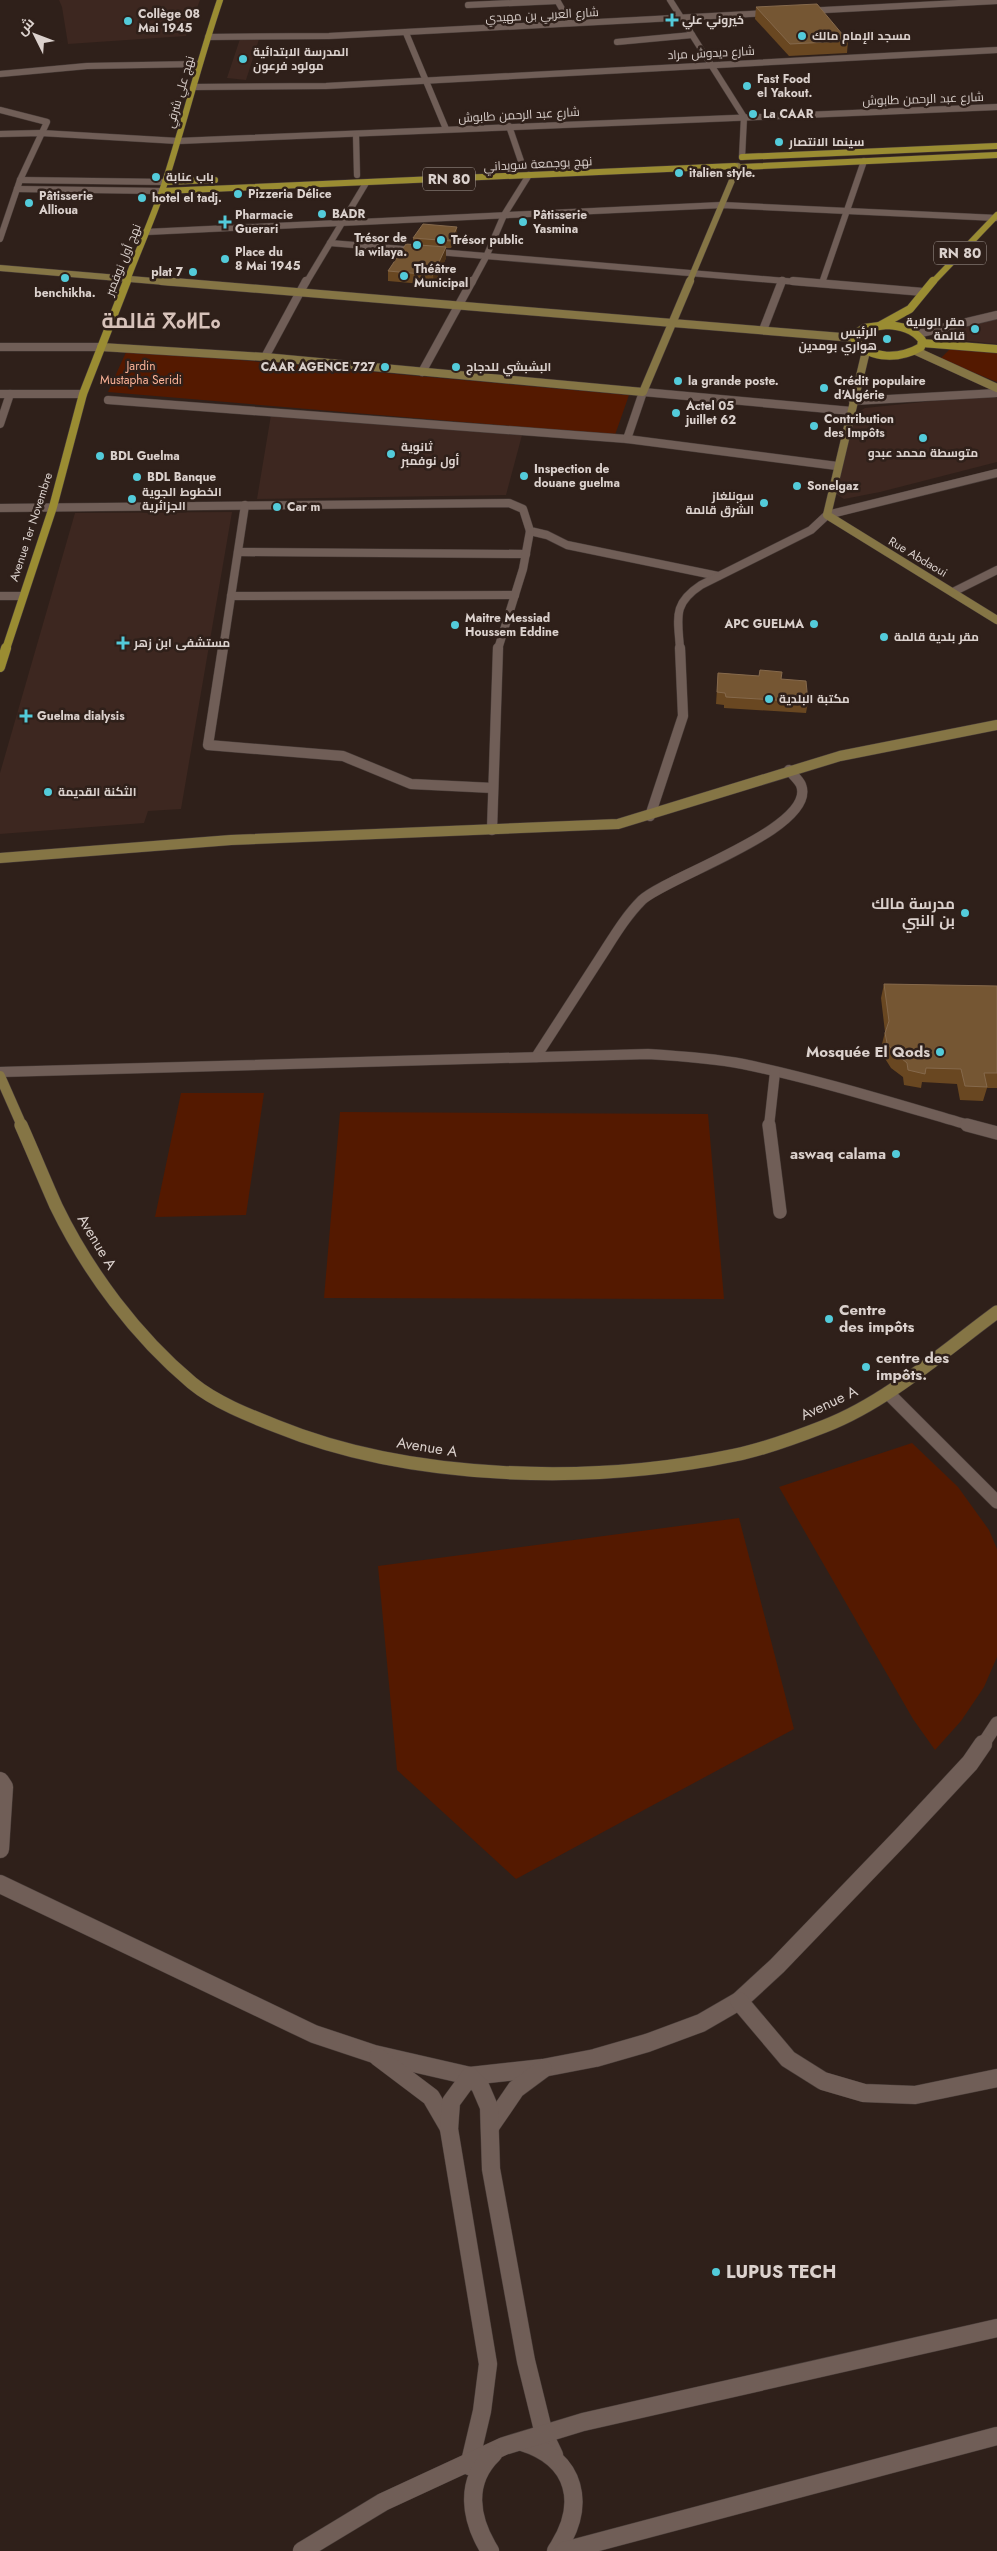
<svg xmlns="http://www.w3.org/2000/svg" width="997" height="2551" font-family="Jost,Cairo,'Noto Sans Tifinagh',sans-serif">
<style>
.built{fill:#3d2720}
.green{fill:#541900}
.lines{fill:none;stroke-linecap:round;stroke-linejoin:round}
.minor-far4-casing{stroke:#493d39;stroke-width:7}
.minor-far3-casing{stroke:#493d39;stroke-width:9}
.minor-far2-casing{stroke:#493d39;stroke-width:11}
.minor-far1-casing{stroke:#493d39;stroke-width:14}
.minor-casing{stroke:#493d39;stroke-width:19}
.tertiary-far2-casing{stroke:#493d39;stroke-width:9}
.tertiary-far1-casing{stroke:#493d39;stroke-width:11}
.tertiary-casing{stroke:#493d39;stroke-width:19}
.secondary-far3-casing{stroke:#493d39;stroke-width:7}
.secondary-far2-casing{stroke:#493d39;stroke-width:9}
.secondary-far1-casing{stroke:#493d39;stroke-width:11}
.secondary-casing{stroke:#493d39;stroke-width:14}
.primary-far2-casing{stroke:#493d39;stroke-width:7}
.primary-far1-casing{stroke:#493d39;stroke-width:9}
.primary-casing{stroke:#493d39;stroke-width:11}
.minor-far4{stroke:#705e57;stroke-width:6}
.minor-far3{stroke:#705e57;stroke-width:8}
.minor-far2{stroke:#705e57;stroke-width:10}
.minor-far1{stroke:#705e57;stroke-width:13}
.minor{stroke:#705e57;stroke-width:18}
.tertiary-far2{stroke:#705e57;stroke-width:8}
.tertiary-far1{stroke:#705e57;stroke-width:10}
.tertiary{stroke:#705e57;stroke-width:18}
.secondary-far3{stroke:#857545;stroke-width:6}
.secondary-far2{stroke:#857545;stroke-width:8}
.secondary-far1{stroke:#857545;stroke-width:10}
.secondary{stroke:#857545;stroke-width:13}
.primary-far2{stroke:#9a8c32;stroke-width:6}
.primary-far1{stroke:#9a8c32;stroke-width:8}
.primary{stroke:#9a8c32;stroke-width:10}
.wall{fill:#694721}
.shaded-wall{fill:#4c3116}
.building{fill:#755633;stroke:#85694c}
.poi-dot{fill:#53cbda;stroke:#2f201a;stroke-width:2}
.labels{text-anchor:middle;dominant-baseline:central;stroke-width:5;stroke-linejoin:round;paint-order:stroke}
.far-poi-label{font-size:12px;font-weight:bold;fill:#dbd1cd;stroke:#2f201a;text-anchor:start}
.far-street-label{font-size:12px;fill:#dbd1cd;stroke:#2f201a}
.far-park-label{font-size:12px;fill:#fab297;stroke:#2f201a}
.shield{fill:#2f201a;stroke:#a79c97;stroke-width:1}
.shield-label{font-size:14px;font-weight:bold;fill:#dbd1cd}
.poi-label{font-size:15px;font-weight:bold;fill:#dbd1cd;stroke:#2f201a;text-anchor:end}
.street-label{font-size:15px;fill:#dbd1cd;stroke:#2f201a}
.near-poi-label{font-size:18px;font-weight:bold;fill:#dbd1cd;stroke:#2f201a;text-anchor:start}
.far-town-label{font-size:21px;font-weight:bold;fill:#d7c2ba;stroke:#2f201a}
</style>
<rect width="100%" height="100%" fill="#2f201a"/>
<g class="built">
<polygon points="59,0 200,0 186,36 68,44 62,7"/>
<polygon points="240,39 259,39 246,80 227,78"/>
<polygon points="997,317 997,344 960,340 960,336 952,327"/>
<polygon points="991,395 997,398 997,462 880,492 844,499 836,494 855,414 865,408"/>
<polygon points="271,415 522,435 506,495 257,499"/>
<polygon points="232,512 181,809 148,811 144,823 0,834 0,773 75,513"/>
</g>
<g class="green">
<polygon points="951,348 997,352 997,382 940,359"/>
<polygon points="127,350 629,395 615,435 108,392"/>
<polygon points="181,1093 264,1093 246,1215 155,1217"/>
<polygon points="340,1112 708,1114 724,1299 324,1298"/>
<polygon points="912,1443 958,1487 989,1530 997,1549 997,1657 984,1687 961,1721 935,1750 913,1719 779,1487"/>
<polygon points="739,1518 794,1729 516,1879 397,1770 378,1566"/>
</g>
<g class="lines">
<defs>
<g id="minor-far4">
<polyline points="557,0 570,23"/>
<polyline points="670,0 744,117 742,157"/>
<polyline points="468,5 557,1"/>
<polyline points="805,11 997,1"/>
<polyline points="406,33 446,129"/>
<polyline points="208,37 329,36 770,13"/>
<polyline points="617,42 692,35"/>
<polyline points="0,74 87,66 198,64"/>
<polyline points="195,87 326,86 997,50"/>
<polyline points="0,110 47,122 20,180 0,239"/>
<polyline points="509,126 523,167"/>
<polyline points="0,134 41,133 178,141 997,107"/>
<polyline points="356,135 357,175"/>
<polyline points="20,180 165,182"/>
<polyline points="17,189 162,191"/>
<polyline points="146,232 722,205 997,218"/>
<polyline points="330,243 809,283"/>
<polyline points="306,283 366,183"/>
<polyline points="472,283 486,257 504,215 529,175"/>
<polyline points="782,283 783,280"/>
<polyline points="822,283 864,161"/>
</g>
<g id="minor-far3">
<polyline points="793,281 923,292"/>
<polyline points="763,330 782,281"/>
<polyline points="917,334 997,315"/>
<polyline points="0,347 101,347"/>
<polyline points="265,357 306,281"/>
<polyline points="422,372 472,281"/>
<polyline points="108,400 627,439 643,392"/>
<polyline points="853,401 997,393"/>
<polyline points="0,424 10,394"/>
<polyline points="0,508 509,503 523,509 530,531 547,535 567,545 718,576"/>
<polyline points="238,552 526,554"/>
<polyline points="953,592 997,570"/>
<polyline points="0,596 22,596"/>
<polyline points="231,596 515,595"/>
<polyline points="223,649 245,505"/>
<polyline points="498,649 523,569 530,531"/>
</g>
<g id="minor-far2">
<polyline points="223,648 208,745 343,756 411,784 493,788"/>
<polyline points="492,830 498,648"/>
<path d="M536 1057C557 1024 579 991 600 958 613 938 625 917 642 900 666 877 818 828 801 785 799 780 792 774 789 770"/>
<path d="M0 1072 648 1054C680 1056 712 1058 743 1064 820 1080 896 1104 972 1126"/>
<polyline points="769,1126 775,1072"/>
</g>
<g id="minor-far1">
<polyline points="769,1125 780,1212"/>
<polyline points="967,1125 997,1133"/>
<polyline points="888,1393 997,1502"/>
<polyline points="982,1746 997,1723"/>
</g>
<g id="minor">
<polyline points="0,1781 4,1787 0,1849"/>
<polyline points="0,1884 314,2034 374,2054 470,2076 543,2068 595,2058 647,2043 701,2023 739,2001 777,1966 903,1835 970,1763 983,1744"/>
<polyline points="739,2001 788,2059 823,2081 864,2093 915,2095 997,2078"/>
<polyline points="378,2057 431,2097 449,2128"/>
<polyline points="490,2127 516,2089 543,2069"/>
<polyline points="469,2466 482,2411 488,2364 449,2129 451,2102 470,2076 480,2086 489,2107 491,2169 526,2361 544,2434 554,2455"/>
</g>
<g id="tertiary-far2">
<polyline points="643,392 851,411"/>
<polyline points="0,394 83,394"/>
<polyline points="627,439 837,466"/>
<path d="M680 649C678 618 672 604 701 585L811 530 827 515 997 473"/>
</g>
<polyline id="tertiary-far1" points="650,816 683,716 680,648"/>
<g id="tertiary">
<path d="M522 2442C577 2459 587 2505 556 2551"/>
<polyline points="302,2551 383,2502 504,2446 583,2422 997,2328"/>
<path d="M490 2551C470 2519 464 2482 493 2454"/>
<polyline points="564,2551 997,2436"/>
</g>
<g id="secondary-far3">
<polyline points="0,268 177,283"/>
<polyline points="689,283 738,166"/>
</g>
<g id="secondary-far2">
<polyline points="162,281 854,338"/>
<polyline points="101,347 265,357 643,392 690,281"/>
<polyline points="866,351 827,515 997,620"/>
<polyline points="916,351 997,388"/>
</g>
<g id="secondary-far1">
<polyline points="0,858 231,840 618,824 840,756 997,725"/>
<polyline points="0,1076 22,1126"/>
</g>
<path id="secondary" d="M21 1125C33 1152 44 1179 56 1206 88 1272 136 1336 192 1383 215 1402 248 1415 276 1426 411 1481 593 1485 735 1455 765 1449 797 1437 825 1426 887 1402 944 1351 997 1312"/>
<g id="primary-far2">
<polyline points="742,157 997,146"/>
<polyline points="743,167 997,155"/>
<polyline points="165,182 215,180"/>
<polyline points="162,191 735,166"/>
<path d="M126 283C139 248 155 214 166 179 185 119 200 59 220 0"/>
<polyline points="932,283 997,215"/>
</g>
<g id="primary-far1">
<polyline points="881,325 910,309 933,281"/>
<path d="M887 325C901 326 913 329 922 340L921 347C900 359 872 360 855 341V334L864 328Z"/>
<polyline points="922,343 997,349"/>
<polyline points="6,649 53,507 83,394 127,281"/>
</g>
<polyline id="primary" points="0,667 6,648"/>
</defs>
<use href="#minor-far4" class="minor-far4-casing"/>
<use href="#minor-far3" class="minor-far3-casing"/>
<use href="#minor-far2" class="minor-far2-casing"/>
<use href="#minor-far1" class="minor-far1-casing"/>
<use href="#minor" class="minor-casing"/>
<use href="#tertiary-far2" class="tertiary-far2-casing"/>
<use href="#tertiary-far1" class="tertiary-far1-casing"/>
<use href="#tertiary" class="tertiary-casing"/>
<use href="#secondary-far3" class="secondary-far3-casing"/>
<use href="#secondary-far2" class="secondary-far2-casing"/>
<use href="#secondary-far1" class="secondary-far1-casing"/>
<use href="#secondary" class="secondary-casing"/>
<use href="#primary-far2" class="primary-far2-casing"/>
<use href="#primary-far1" class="primary-far1-casing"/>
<use href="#primary" class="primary-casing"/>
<use href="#minor-far4" class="minor-far4"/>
<use href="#minor-far3" class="minor-far3"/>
<use href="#minor-far2" class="minor-far2"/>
<use href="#minor-far1" class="minor-far1"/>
<use href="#minor" class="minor"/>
<use href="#tertiary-far2" class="tertiary-far2"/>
<use href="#tertiary-far1" class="tertiary-far1"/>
<use href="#tertiary" class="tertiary"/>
<use href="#secondary-far3" class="secondary-far3"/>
<use href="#secondary-far2" class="secondary-far2"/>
<use href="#secondary-far1" class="secondary-far1"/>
<use href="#secondary" class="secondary"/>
<use href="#primary-far2" class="primary-far2"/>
<use href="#primary-far1" class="primary-far1"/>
<use href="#primary" class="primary"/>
</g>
<g class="wall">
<polygon points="756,7 848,41 847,53 789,56 755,19"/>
<polygon points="457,227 457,234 451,248 446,248 446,258 434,285 388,281 388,271 413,245 413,238"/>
<polygon points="718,673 759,676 781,679 808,702 806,713 724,708 724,705 716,704"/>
<polygon points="884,984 997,986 997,1088 987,1088 983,1101 960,1100 957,1084 922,1082 921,1088 904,1085 903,1077 891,1068 884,1057 881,1048 885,1032 881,998"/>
</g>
<g class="shaded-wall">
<polygon points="457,227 457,234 451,248 451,241"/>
<polygon points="446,247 446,258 434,285 433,275"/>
</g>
<g class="building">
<polygon points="817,4 848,41 790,44 756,7"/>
<polygon points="423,224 457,227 451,241 413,238"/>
<polygon points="406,244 446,247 433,275 388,271"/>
<polygon points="760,670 782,672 781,679 806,681 808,702 726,697 725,693 717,692 718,673 759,676"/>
<polygon points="884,984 997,986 997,1073 984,1073 987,1087 965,1086 961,1069 926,1068 925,1074 908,1070 907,1063 895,1053 887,1043 885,1033 889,1021"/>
</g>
<g class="poi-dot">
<path d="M669.5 12.5h5v5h5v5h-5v5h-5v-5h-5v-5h5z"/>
<circle cx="128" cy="21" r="5"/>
<circle cx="802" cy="36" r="5"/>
<circle cx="243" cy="59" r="5"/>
<circle cx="747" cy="86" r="5"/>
<circle cx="753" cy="114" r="5"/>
<circle cx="779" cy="142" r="5"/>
<circle cx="679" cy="173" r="5"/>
<circle cx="156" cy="177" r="5"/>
<circle cx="238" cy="194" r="5"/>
<circle cx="142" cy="198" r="5"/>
<circle cx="29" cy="203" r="5"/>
<circle cx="322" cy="214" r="5"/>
<path d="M222.5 214.5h5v5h5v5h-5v5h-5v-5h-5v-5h5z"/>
<circle cx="523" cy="222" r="5"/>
<circle cx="441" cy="240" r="5"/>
<circle cx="417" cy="245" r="5"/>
<circle cx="225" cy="259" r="5"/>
<circle cx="193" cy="272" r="5"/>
<circle cx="404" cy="276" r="5"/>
<circle cx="65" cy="278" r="5"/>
<circle cx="975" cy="329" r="5"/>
<circle cx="887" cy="339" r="5"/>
<circle cx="385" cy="367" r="5"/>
<circle cx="456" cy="367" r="5"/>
<circle cx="678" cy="381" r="5"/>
<circle cx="824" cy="388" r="5"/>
<circle cx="676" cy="413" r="5"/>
<circle cx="814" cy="426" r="5"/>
<circle cx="923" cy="438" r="5"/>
<circle cx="391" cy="454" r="5"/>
<circle cx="100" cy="456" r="5"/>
<circle cx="524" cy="476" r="5"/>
<circle cx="137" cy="477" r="5"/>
<circle cx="797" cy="486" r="5"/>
<circle cx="132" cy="499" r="5"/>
<circle cx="764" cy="503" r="5"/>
<circle cx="277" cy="507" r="5"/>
<circle cx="814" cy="624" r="5"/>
<circle cx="455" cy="625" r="5"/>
<circle cx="884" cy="637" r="5"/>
<path d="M120.5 635.5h5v5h5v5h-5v5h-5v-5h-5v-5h5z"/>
<circle cx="769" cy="699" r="5"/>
<path d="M23.5 708.5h5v5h5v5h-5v5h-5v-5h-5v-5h5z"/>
<circle cx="48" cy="792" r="5"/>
<circle cx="965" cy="913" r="5"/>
<circle cx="940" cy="1052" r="5"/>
<circle cx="896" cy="1154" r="5"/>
<circle cx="829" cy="1319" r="5"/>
<circle cx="866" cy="1367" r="5"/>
<circle cx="716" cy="2272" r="5"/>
</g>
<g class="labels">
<g class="far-poi-label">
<text x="138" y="14">Collège 08<tspan x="138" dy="14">Mai 1945</tspan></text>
<text x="682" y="20">خيروني علي</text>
<text x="812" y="36">مسجد الإمام مالك</text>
<text x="253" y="52">المدرسة الابتدائية<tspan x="253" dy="14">مولود فرعون</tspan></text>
<text x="757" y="79">Fast Food<tspan x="757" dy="14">el Yakout.</tspan></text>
<text x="763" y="114">La CAAR</text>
<text x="789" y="142">سينما الانتصار</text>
<text x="689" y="173">italien style.</text>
<text x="166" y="177">باب عنابة</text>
<text x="248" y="194">Pizzeria Délice</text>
<text x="39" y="196">Pâtisserie<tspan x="39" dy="14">Allioua</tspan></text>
<text x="152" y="198">hotel el tadj.</text>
<text x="332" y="214">BADR</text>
<text x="235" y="215">Pharmacie<tspan x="235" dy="14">Guerari</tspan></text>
<text x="533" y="215">Pâtisserie<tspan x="533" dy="14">Yasmina</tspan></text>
<text x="407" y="238" text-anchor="end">Trésor de<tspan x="407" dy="14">la wilaya.</tspan></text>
<text x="451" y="240">Trésor public</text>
<text x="235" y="252">Place du<tspan x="235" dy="14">8 Mai 1945</tspan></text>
<text x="414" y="269">Théâtre<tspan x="414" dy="14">Municipal</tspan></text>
<text x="183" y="272" text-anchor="end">plat 7</text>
<text x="65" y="293" text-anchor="middle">benchikha.</text>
<text x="965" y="322" text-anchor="end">مقر الولاية<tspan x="965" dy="14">قالمة</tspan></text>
<text x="877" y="332" text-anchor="end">الرئيس<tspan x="877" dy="14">هواري بومدين</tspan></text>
<text x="375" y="367" text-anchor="end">CAAR AGENCE 727</text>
<text x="466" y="367">البشبشي للدجاج</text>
<text x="688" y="381">la grande poste.</text>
<text x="834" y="381">Crédit populaire<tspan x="834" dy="14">d'Algérie</tspan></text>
<text x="686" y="406">Actel 05<tspan x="686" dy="14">juillet 62</tspan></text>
<text x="824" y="419">Contribution<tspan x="824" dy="14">des Impôts</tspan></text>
<text x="401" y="447">ثانوية<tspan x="401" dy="14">أول نوفمبر</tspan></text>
<text x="923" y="453" text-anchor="middle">متوسطة محمد عبدو</text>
<text x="110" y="456">BDL Guelma</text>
<text x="534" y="469">Inspection de<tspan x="534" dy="14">douane guelma</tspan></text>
<text x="147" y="477">BDL Banque</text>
<text x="807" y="486">Sonelgaz</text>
<text x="142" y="492">الخطوط الجوية<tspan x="142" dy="14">الجزائرية</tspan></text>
<text x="754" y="496" text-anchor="end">سونلغاز<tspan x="754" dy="14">الشرق قالمة</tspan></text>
<text x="287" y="507">Car m</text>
<text x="465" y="618">Maitre Messiad<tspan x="465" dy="14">Houssem Eddine</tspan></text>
<text x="804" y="624" text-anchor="end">APC GUELMA</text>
<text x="894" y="637">مقر بلدية قالمة</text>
<text x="134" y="643">مستشفى ابن زهر</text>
<text x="779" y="699">مكتبة البلدية</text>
<text x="37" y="716">Guelma dialysis</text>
<text x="58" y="792">الثكنة القديمة</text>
</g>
<g class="far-street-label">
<text transform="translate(542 15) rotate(-3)">شارع العربي بن مهيدي</text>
<text transform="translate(711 53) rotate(-3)">شارع ديدوش مراد</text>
<text transform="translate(180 92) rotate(-74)">نهج علي شرفي</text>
<text transform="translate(923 99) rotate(-2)">شارع عبد الرحمن طابوش</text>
<text transform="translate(519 115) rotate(-3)">شارع عبد الرحمن طابوش</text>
<text transform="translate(538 164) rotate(-3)">نهج بوجمعة سويداني</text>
<text transform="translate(123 260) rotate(-68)">نهج أول نوفمبر</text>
<text transform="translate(31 527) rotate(-72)">Avenue 1er Novembre</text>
<text transform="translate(918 557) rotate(31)">Rue Abdaoui</text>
</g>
<g class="far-park-label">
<text x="141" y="366">Jardin<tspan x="141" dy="14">Mustapha Seridi</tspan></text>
</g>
<g class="shield">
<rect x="423" y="167.5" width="52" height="23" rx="4"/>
<rect x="934" y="241.5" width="52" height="23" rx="4"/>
</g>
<g class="shield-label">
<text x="449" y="179">RN 80</text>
<text x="960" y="253">RN 80</text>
</g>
<g class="poi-label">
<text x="955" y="904">مدرسة مالك<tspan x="955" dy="17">بن النبي</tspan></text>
<text x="930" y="1052">Mosquée El Qods</text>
<text x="886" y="1154">aswaq calama</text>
<text x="839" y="1310" text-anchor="start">Centre<tspan x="839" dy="17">des impôts</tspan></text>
<text x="876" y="1358" text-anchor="start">centre des<tspan x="876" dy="17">impôts.</tspan></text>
</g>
<g class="street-label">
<text transform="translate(97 1242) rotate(59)">Avenue A</text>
<text transform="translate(829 1403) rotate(-25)">Avenue A</text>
<text transform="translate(427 1447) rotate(9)">Avenue A</text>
</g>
<g class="near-poi-label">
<text x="726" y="2272">LUPUS TECH</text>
</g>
<g class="far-town-label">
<text x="161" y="321">قالمة ⴳⴰⵍⵎⴰ</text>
</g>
</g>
<g transform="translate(35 35) rotate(312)" stroke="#2f201a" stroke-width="4" paint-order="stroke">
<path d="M0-4L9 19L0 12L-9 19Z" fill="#dbd1cd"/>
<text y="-8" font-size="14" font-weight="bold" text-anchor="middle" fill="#dbd1cd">ش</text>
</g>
</svg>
